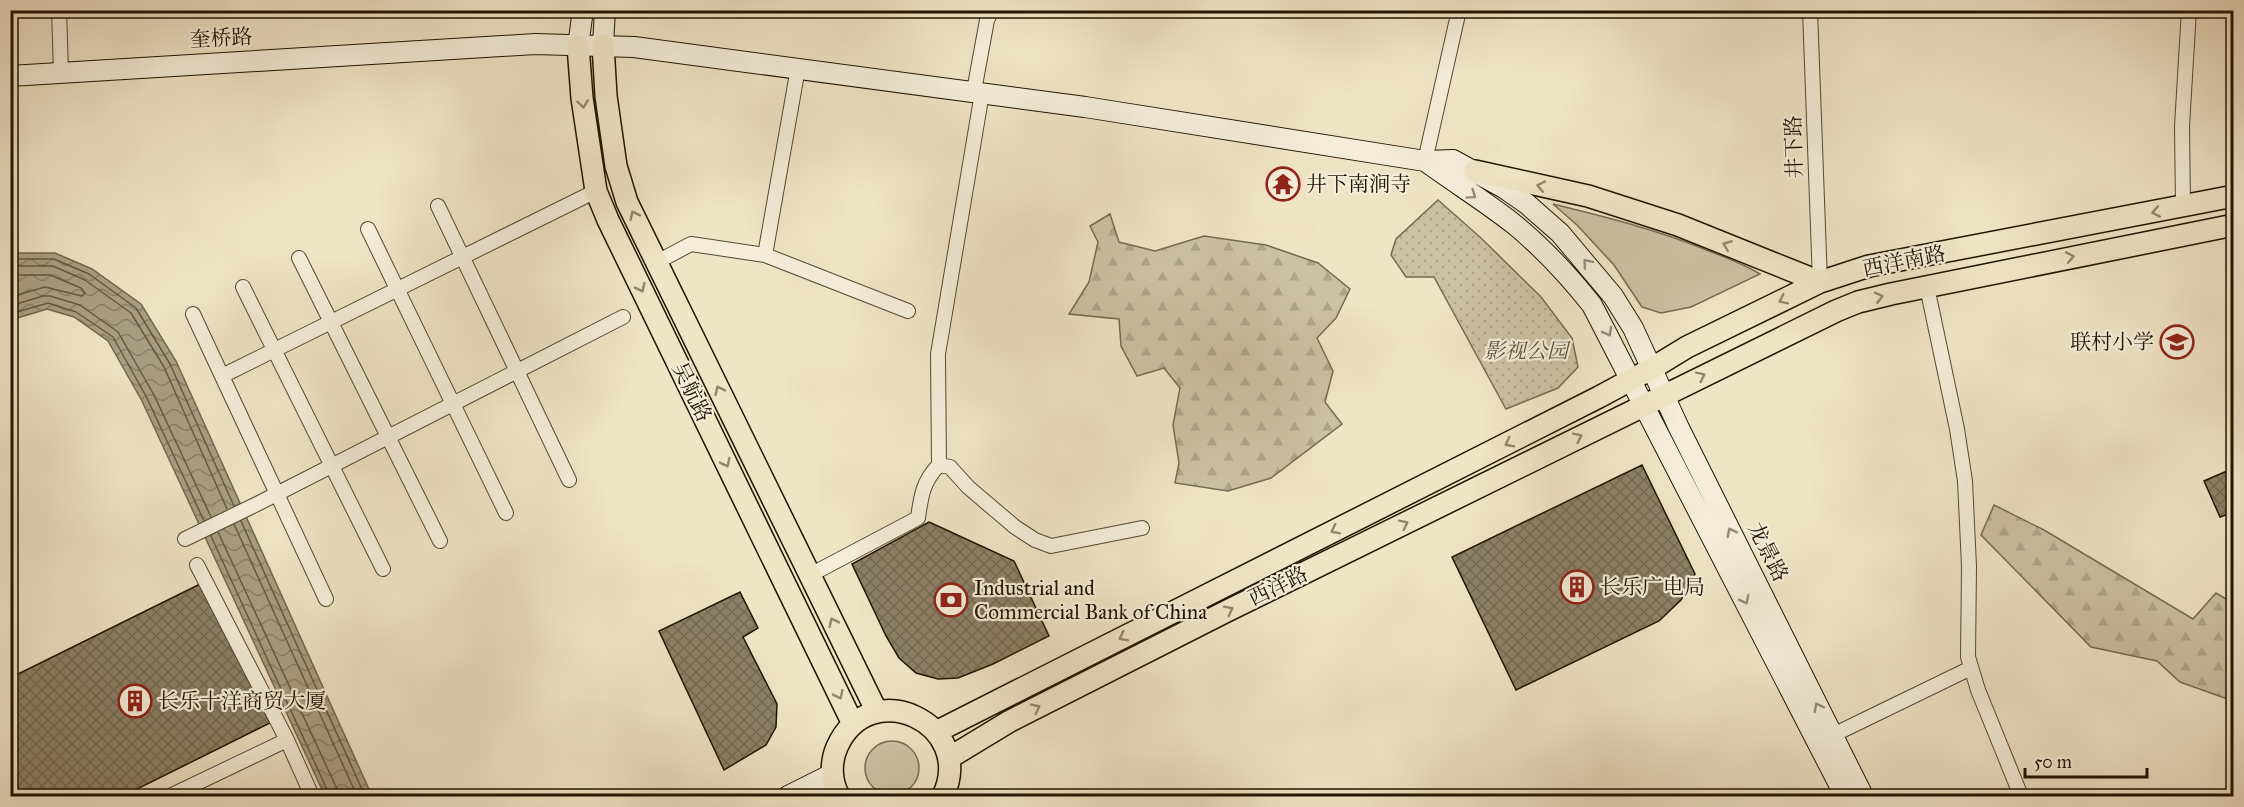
<svg xmlns="http://www.w3.org/2000/svg" width="2244" height="807" font-family="'IM FELL Great Primer','Noto Serif SC',serif">
<style>
.grass{fill:#cdc0a5;stroke:#776a54;stroke-width:1.5}
.forest{fill:url(#forest-firs);stroke:#776a54;stroke-width:1.5}
.park{fill:url(#park-dots);stroke:#776a54;stroke-width:1.5}
.water{fill:url(#water-waves);stroke:#73664f;stroke-width:1.5}
.lines{fill:none;stroke-linecap:round;stroke-linejoin:round}
.shore{stroke:#665842;stroke-width:1.5}
.building{fill:url(#building-cross-hatch);stroke:#211302;stroke-width:1.5}
.street-casing{stroke:#554733;stroke-width:16}
.secondary-casing{stroke:#211302;stroke-width:22}
.primary-casing{stroke:#211302;stroke-width:24}
.street{stroke:#f5edda;stroke-width:14}
.secondary{stroke:#f5edda;stroke-width:20}
.primary{stroke:#f0e4c6;stroke-width:21}
.oneway{stroke:#93866e}
.oneway2{stroke:#968b79}
.labels{text-anchor:middle;dominant-baseline:central;stroke-width:4.5;stroke-linejoin:round;paint-order:stroke}
.street-label{font-size:21px;fill:#211302;stroke:#f5edda}
.poi-label{font-size:21px;fill:#211302;stroke:#f5edda;text-anchor:start}
.park-label{font-size:21px;font-style:italic;fill:#5d503b;stroke:#f5edda}
</style>
<defs>
<pattern id="forest-firs" width="22" height="20" patternUnits="userSpaceOnUse" patternTransform="scale(1.5)"><rect width="22" height="20" fill="#cdc0a5"/><path d="M5 1l3.5 6h-7zM16 11l3.5 6h-7z" fill="#b0a48c"/></pattern>
<pattern id="park-dots" width="8" height="8" patternUnits="userSpaceOnUse" patternTransform="scale(1.5)"><rect width="8" height="8" fill="#cdc0a5"/><path d="M2 2h.1M6 6h.1" fill="none" stroke="#b0a48c" stroke-width="1.8" stroke-linecap="round"/></pattern>
<pattern id="water-waves" width="16" height="10" patternUnits="userSpaceOnUse" patternTransform="scale(1.5)"><rect width="16" height="10" fill="#aa9d83"/><path d="M0 5q4-4 8 0t8 0" fill="none" stroke="#8a7f69"/></pattern>
<pattern id="building-cross-hatch" width="8" height="8" patternUnits="userSpaceOnUse" patternTransform="scale(1.5)"><rect width="8" height="8" fill="#8d8068"/><path d="M0 0l8 8M0 8l8-8" fill="none" stroke="#736853"/></pattern>
</defs>
<rect width="100%" height="100%" fill="#f0e4c6"/>
<filter id="stains"><feTurbulence type="fractalNoise" baseFrequency=".00333" numOctaves="4"/><feColorMatrix values="0 0 0 0 .2 0 0 0 0 .09 0 0 0 0 .02 0 0 0 .5 -.17"/></filter>
<radialGradient id="worn" r=".72"><stop offset=".6" stop-color="#630" stop-opacity="0"/><stop offset="1" stop-color="#630" stop-opacity=".3"/></radialGradient>
<!-- grass -->
<path class="grass" d="M1553,204C1606,217 1658,230 1709,251C1727,258 1744,264 1760,274L1691,307L1661,313L1642,307L1614,265L1577,225Z
M865 768a27 27 0 1 1 54 0a27 27 0 1 1-54 0Z"/>
<!-- forest -->
<path class="forest" d="M1110,214L1119,242L1155,251L1204,236L1266,245L1318,263L1350,289L1336,318L1317,338L1333,371L1325,402L1342,424L1271,478L1228,491L1175,483L1179,463L1173,425L1180,388L1164,368L1137,376L1121,346L1119,319L1069,314L1089,282L1098,242L1090,226Z
M1994,505L2044,530L2193,619L2216,593L2233,603V701L2180,682L2157,661L2091,647L1981,535Z"/>
<!-- park -->
<path class="park" d="M1438,200L1481,238L1541,297L1572,338L1578,367L1558,388L1506,409L1434,277H1406L1391,255L1396,239Z"/>
<!-- water -->
<path class="water" d="M11,253H55L92,269L141,304L176,361L372,796H325L142,401L108,341L74,317L47,309L11,320Z"/>
<g class="lines">
<!-- shore -->
<path class="shore" d="M10,259H54L89,274L136,308L170,364L234,506
M10,266H53L85,280L131,313L164,367L227,509
M10,275H50L81,288L85,293L82,296L45,287L10,297
M10,306L43,296H50L80,305L118,332L154,395L211,517
M10,314L48,303L76,312L113,337L147,398L204,521
M241,521L365,796
M234,524L357,796
M218,532L337,789L338,796
M211,536L330,796"/>
</g>
<!-- building -->
<path class="building" d="M1642,465L1695,574L1681,600L1659,621L1516,690L1452,557Z
M2234,468V512L2220,517L2204,481Z
M929,522L1014,561L1049,636L993,664L958,678L938,679L916,673L899,658L886,636L852,564Z
M200,584L270,723L123,796H10V678Z
M740,592L758,628L743,637L777,704L776,727L766,745L724,770L659,631Z"/>
<g class="lines">
<!-- street casing -->
<g class="street-casing">
<path id="street" d="M59,10L61,72
M1810,10L1820,282
M974,91L987,20L992,10
M1425,161L1459,10
M438,206L569,480
M2183,207L2182,126L2189,10
M368,229L506,513
M765,255L798,68
M299,258L440,541
M657,262L691,244L765,255L908,311
M243,287L383,569
M1927,287L1957,429L1965,481L1969,566L1968,657L1978,690L2021,796
M193,314L326,599
M222,376L596,191
M939,465L938,354L982,93
M185,539L257,504L623,317
M810,575L918,518C921,496 923,481 939,465L950,467L968,487L1015,527L1035,540L1051,546L1142,528
M1833,735L1971,668
M287,740L312,796
M170,796L287,740L197,565"/>
</g>
<!-- secondary casing -->
<g class="secondary-casing">
<path id="secondary" d="M603,45L605,10
M578,46L583,10
M10,76L535,44L634,47L1085,107L1425,161L1453,160L1504,188L1527,204L1560,233L1613,296L1633,328L1679,428L1863,796
M1425,161C1455,183 1486,202 1515,225C1544,249 1569,276 1592,305L1845,796
M788,796L832,774"/>
</g>
<!-- primary casing -->
<g class="primary-casing">
<path id="primary" d="M603,45L606,96L616,166L627,202L877,712
M578,46L582,98L596,191L608,220L853,724
M1475,171L1588,196L1678,225L1820,282
M936,732L1599,397L1651,369L1687,347L1820,282L1869,266L2234,196
M949,758L1010,721L1227,611L1836,311L1858,302L1891,294L2234,225
M839,796C831,782 830,763 837,747C870,673 977,724 943,796"/>
</g>
<!-- street -->
<use href="#street" class="street"/>
<!-- secondary -->
<use href="#secondary" class="secondary"/>
<!-- primary -->
<use href="#primary" class="primary"/>
</g>
<!-- one-way arrows -->
<defs><path id="oneway-chevron" d="M-2-3.5L2.5 0L-2 3.5" fill="none" stroke-width="1.6" stroke-linecap="round" stroke-linejoin="round" transform="scale(1.5)"/></defs>
<g class="oneway">
<use href="#oneway-chevron" transform="translate(583 104) rotate(82)"/>
<use href="#oneway-chevron" transform="translate(1541 186) rotate(-168)"/>
<use href="#oneway-chevron" transform="translate(2156 212) rotate(169)"/>
<use href="#oneway-chevron" transform="translate(634 215) rotate(-116)"/>
<use href="#oneway-chevron" transform="translate(1727 245) rotate(-158)"/>
<use href="#oneway-chevron" transform="translate(2070 257) rotate(-11)"/>
<use href="#oneway-chevron" transform="translate(641 288) rotate(64)"/>
<use href="#oneway-chevron" transform="translate(1879 297) rotate(-14)"/>
<use href="#oneway-chevron" transform="translate(1783 300) rotate(154)"/>
<use href="#oneway-chevron" transform="translate(1701 376) rotate(-26)"/>
<use href="#oneway-chevron" transform="translate(719 390) rotate(-116)"/>
<use href="#oneway-chevron" transform="translate(1578 437) rotate(-26)"/>
<use href="#oneway-chevron" transform="translate(1509 443) rotate(153)"/>
<use href="#oneway-chevron" transform="translate(726 463) rotate(64)"/>
<use href="#oneway-chevron" transform="translate(1404 524) rotate(-26)"/>
<use href="#oneway-chevron" transform="translate(1335 530) rotate(153)"/>
<use href="#oneway-chevron" transform="translate(1229 610) rotate(-27)"/>
<use href="#oneway-chevron" transform="translate(833 622) rotate(-116)"/>
<use href="#oneway-chevron" transform="translate(1123 637) rotate(153)"/>
<use href="#oneway-chevron" transform="translate(839 695) rotate(64)"/>
<use href="#oneway-chevron" transform="translate(1036 708) rotate(-27)"/>
</g>
<g class="oneway2">
<use href="#oneway-chevron" transform="translate(1472 195) rotate(35)"/>
<use href="#oneway-chevron" transform="translate(1587 263) rotate(-130)"/>
<use href="#oneway-chevron" transform="translate(1608 332) rotate(61)"/>
<use href="#oneway-chevron" transform="translate(1731 532) rotate(-117)"/>
<use href="#oneway-chevron" transform="translate(1745 600) rotate(63)"/>
<use href="#oneway-chevron" transform="translate(1818 707) rotate(-117)"/>
</g>
<!-- icons -->
<defs>
<g id="temple-ring" transform="scale(1.725)"><circle r="9.5" fill="#f5edda" stroke="#8f2418" stroke-width="1.5"/><path d="M0-6L5-2H3V0L6.5 2.5H4V6H1.5V3h-3V6H-4V2.5H-6.5L-3 0V-2H-5Z" fill="#8f2418"/></g>
<g id="school-ring" transform="scale(1.725)"><circle r="9.5" fill="#f5edda" stroke="#8f2418" stroke-width="1.5"/><path d="M0-5L7-2L0 1L-7-2ZM-4 1L0 2.5L4 1V4Q0 6-4 4Z" fill="#8f2418"/></g>
<g id="building-ring" transform="scale(1.725)"><circle r="9.5" fill="#f5edda" stroke="#8f2418" stroke-width="1.5"/><path d="M-4-6H4V6H1V3H-1V6H-4ZM-2.5-4.3h1.7v1.8h-1.7ZM.8-4.3h1.7v1.8H.8ZM-2.5-1h1.7V.8h-1.7ZM.8-1h1.7V.8H.8Z" fill="#8f2418"/></g>
<g id="bank-ring" transform="scale(1.725)"><circle r="9.5" fill="#f5edda" stroke="#8f2418" stroke-width="1.5"/><path d="M-6-4H6V4H-6ZM0-2.3a2.3 2.3 0 1 0 0 4.6a2.3 2.3 0 1 0 0-4.6Z" fill="#8f2418"/></g>
</defs>
<g fill-rule="evenodd">
<use href="#temple-ring" x="1283" y="184"/>
<use href="#school-ring" x="2177" y="342"/>
<use href="#building-ring" x="1577" y="587"/>
<use href="#bank-ring" x="951" y="600"/>
<use href="#building-ring" x="135" y="701"/>
</g>
<g class="labels">
<!-- street labels -->
<g class="street-label">
<text transform="translate(221 38) rotate(-3)">奎桥路</text>
<text transform="translate(1794 147) rotate(-92)">井下路</text>
<text transform="translate(1904 261) rotate(-11)">西洋南路</text>
<text transform="translate(692 392) rotate(64)">吴航路</text>
<text transform="translate(1768 552) rotate(63)">龙景路</text>
<text transform="translate(1278 586) rotate(-26)">西洋路</text>
</g>
<!-- poi labels -->
<g class="poi-label">
<text x="1306" y="184">井下南涧寺</text>
<text x="2154" y="342" text-anchor="end">联村小学</text>
<text x="1600" y="587">长乐广电局</text>
<text x="974" y="588">Industrial and<tspan x="974" dy="24">Commercial Bank of China</tspan></text>
<text x="158" y="701">长乐十洋商贸大厦</text>
</g>
<!-- park labels -->
<g class="park-label">
<text x="1526" y="351">影视公园</text>
</g>
</g>
<!-- margin -->
<rect width="2244" height="807" fill="none" stroke="#f0e4c6" stroke-width="36"/>
<rect x="12" y="12" width="2220" height="783" fill="none" stroke="#211302" stroke-width="3"/>
<rect x="18" y="18" width="2208" height="771" fill="none" stroke="#211302" stroke-width="1.5"/>
<!-- scale -->
<path d="M2025 768v9h122v-9" fill="none" stroke="#211302" stroke-width="3"/>
<text x="2034" y="768" font-size="18" fill="#211302" stroke="#f5edda" stroke-width="4.5" paint-order="stroke">50 m</text>
<rect width="100%" height="100%" filter="url(#stains)"/>
<rect width="100%" height="100%" fill="url(#worn)"/>
</svg>
